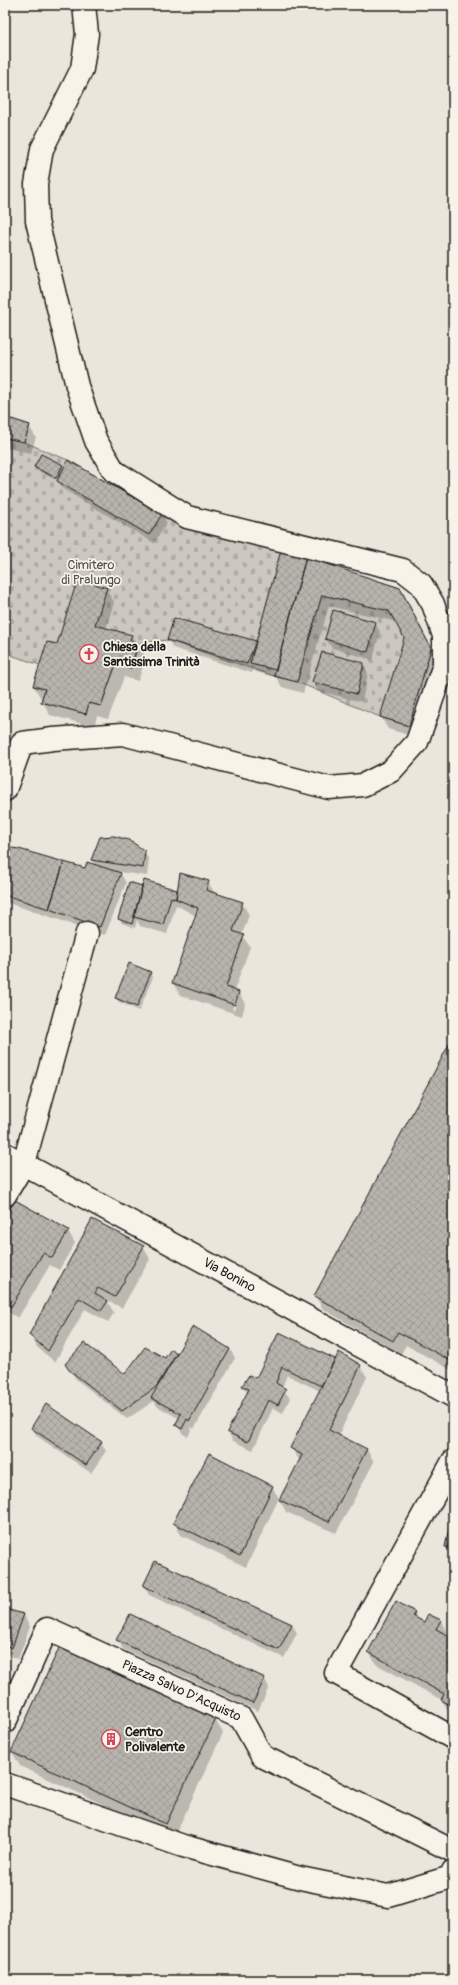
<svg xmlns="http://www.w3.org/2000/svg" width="458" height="1985" font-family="Pangolin,sans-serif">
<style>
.cemetery{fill:url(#cemetery-stones);stroke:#74726e}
.shadow{fill:#0003;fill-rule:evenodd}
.building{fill:url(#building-cross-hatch);stroke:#1c1c1c}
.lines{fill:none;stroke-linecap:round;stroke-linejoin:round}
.minor-casing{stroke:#1c1c1c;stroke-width:25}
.tertiary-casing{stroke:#1c1c1c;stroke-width:25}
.minor{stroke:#f7f3e8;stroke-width:22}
.tertiary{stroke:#f7f3e8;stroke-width:22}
.labels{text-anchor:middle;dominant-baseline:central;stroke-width:3.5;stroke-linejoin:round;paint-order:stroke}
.park-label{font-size:13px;fill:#51504d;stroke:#f7f3e8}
.poi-label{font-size:13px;font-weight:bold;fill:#1c1c1c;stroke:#f7f3e8;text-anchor:start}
.street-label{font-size:13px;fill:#1c1c1c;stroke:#f7f3e8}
</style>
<defs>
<pattern id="cemetery-stones" width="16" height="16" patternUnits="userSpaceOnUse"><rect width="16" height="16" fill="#ccc8c0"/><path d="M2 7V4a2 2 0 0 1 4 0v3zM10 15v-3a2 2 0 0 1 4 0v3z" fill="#afaba4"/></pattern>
<pattern id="building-cross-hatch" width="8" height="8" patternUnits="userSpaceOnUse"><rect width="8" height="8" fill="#b6b4ac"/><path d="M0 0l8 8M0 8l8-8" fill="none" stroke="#9c9a93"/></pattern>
</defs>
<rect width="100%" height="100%" fill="#eae6dc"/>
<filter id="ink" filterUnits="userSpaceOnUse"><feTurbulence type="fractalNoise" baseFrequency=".025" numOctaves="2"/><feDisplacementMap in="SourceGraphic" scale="8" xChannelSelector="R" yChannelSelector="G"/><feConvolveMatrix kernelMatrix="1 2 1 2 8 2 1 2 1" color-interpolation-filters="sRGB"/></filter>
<g filter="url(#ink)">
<!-- cemetery -->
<path class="cemetery" d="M5,417L30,425L24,442L68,460L162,514L400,588L431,648L409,726L380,717L297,682L274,676L167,640L139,643L131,668L116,664L101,706L89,703L86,714L41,702L45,689L33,686L40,665L5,653Z"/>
<!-- shadow -->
<path class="shadow" d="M5,418L29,426L36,437L31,453L5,448Z
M69,462L162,515L167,523L154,543L63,489L58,481L38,471L35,467L62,465L64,469Z
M282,551L406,600L437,661L415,737L388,729L381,717L406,638L397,622L329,606L303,693L282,687L276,677L256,672L254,668L252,673L173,648L168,640L174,619L257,642ZM283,677L302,682L301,684L283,679Z
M106,589L114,602L106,629L131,636L146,657L138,681L124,677L108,719L97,716L94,727L50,715L34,686L58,645Z
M375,623L380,632L373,660L332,648L326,639Z
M363,664L368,673L362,702L318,691L313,682Z
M101,838L144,851L149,860L147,876L120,872L126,883L105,935L5,902V848L86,870L95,866L92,860Z
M208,882L215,894L242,903L249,915L242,935L250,947L234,991L239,993L245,1004L242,1016L180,995L173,983L196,916L176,905L167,934L140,926L137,920L135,928L122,923L119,919L129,883L143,887L177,891L178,893ZM236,999H238L234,1010L232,1009Z
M150,973L153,977L139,1011L119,1002L116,998Z
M453,1038V1371L406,1345L401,1354L323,1309L315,1296Z
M5,1049L7,1052L5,1059Z
M5,1220L68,1231L75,1243L59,1270L50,1265L18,1318L5,1310Z
M143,1247L150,1259L122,1308L107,1300L114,1313L108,1322L85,1309L55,1362L37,1347L30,1335Z
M279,1333L335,1362L360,1366L367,1377L338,1436L367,1450L374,1462L336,1533L286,1512L280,1500L300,1461L291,1448L320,1391L287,1375L282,1388L290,1398L283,1413L273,1408L253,1450L233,1441L228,1432L248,1394L243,1386L257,1379Z
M230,1349L235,1358L194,1429L192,1427L188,1437L182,1433L177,1425L180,1419L157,1406L154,1401L127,1419L76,1379L66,1365L125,1375L165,1360L171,1351L177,1355Z
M32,1428L101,1443L106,1451L91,1473L37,1436Z
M272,1487L279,1498L246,1567L181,1535L174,1523Z
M453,1515V1558L446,1547Z
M144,1586L292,1624L297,1633L284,1658L149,1595Z
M5,1610L24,1615L30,1627L18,1659L7,1655L5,1664Z
M414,1612L419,1621L424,1624L429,1615L441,1621L447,1633L446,1635L453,1639V1714L449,1712L442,1700L376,1664L369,1652Z
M118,1640L264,1678L269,1687L258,1711L123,1649Z
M215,1720L223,1733L174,1837L20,1766L12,1752Z"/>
<!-- building -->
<path class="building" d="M5,417L30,425L24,442L5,438Z
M41,454L63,465L56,478L34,467Z
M68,460L162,514L149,535L57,481Z
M281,550L306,557L276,670L250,664Z
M306,557L400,588L431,648L409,726L380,717L404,638L389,611L322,595L297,682L274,676Z
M78,578L107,588L95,625L132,635L130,640L138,643L131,668L116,664L101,706L89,703L86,714L41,702L45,689L33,686L47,642L57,644Z
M333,610L376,622L368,652L325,639Z
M174,618L256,641L247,664L167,640Z
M322,652L364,663L357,694L312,682Z
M114,836L129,840L145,851L143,868L91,860L100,837Z
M5,847L19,849L64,862L49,909L5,895Z
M64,862L85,868L87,862L121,873L100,927L49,909Z
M180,873L209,881L206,890L243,902L233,931L244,935L226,987L239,992L235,1005L172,983L198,908L176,899Z
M144,880L177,890L176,899L171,897L163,925L134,917Z
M129,882L142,886L132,924L118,919Z
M129,963L151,972L137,1007L115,998Z
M453,1037V1362L398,1332L393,1341L314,1296Z
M15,1200L69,1230L52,1258L43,1253L11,1307L5,1303V1218Z
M92,1219L144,1246L115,1297L98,1288L95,1293L108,1301L101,1311L79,1298L48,1351L29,1335Z
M193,1326L230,1349L189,1421L187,1419L182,1429L175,1425L181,1414L151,1398Z
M279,1332L335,1359L321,1386L282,1367L276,1383L286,1389L278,1405L268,1400L248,1442L227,1432L249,1389L242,1386L249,1375L256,1378Z
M84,1343L125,1374L145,1347L165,1358L171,1349L177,1353L156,1387L122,1411L69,1370L65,1364Z
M339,1352L361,1365L329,1430L367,1449L329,1522L279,1500L302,1455L290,1448Z
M46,1404L102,1442L86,1465L31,1428Z
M209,1453L273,1486L240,1556L173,1523Z
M453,1510V1549L445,1547Z
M155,1561L292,1624L279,1650L143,1586Z
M396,1601L415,1612L413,1616L424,1622L428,1614L441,1620L436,1629L453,1638V1707L441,1700L444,1694L368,1652Z
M5,1609L24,1614L12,1648L5,1645Z
M130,1614L265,1678L253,1703L116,1640Z
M60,1646L216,1719L166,1824L11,1752Z"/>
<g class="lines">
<!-- minor casing -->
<g class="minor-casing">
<g id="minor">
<path d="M5,790L22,743L53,739L123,734L329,788L363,785L391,771L417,742L444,665V636L433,604L421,584L403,570L187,517L114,471L96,441L77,386L37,221L36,184L42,149L82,69L87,34L84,5"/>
<path d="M5,1195L24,1163L87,933"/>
<path d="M453,1461L336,1673L453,1738"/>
<path id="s1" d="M5,1722L47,1629L241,1718L262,1756L453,1851"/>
<path d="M5,1784L183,1846L300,1878L388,1896L451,1877L453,1871"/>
</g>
</g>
<!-- tertiary casing -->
<g class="tertiary-casing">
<g id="tertiary">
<path id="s2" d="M5,1154L453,1396"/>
</g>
</g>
<!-- minor -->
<use href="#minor" class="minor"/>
<!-- tertiary -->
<use href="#tertiary" class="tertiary"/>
</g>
</g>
<!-- icons -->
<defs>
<g id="church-ring" transform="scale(1)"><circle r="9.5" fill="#f7f3e8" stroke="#d1495b" stroke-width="1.5"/><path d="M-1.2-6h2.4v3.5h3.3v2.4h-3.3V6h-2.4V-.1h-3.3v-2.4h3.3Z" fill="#d1495b"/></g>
<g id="building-ring" transform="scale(1)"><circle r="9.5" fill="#f7f3e8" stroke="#d1495b" stroke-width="1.5"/><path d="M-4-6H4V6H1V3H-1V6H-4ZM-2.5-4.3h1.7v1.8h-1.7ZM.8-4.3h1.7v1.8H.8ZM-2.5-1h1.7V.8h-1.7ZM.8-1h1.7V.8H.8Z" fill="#d1495b"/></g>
</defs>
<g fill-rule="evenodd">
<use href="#church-ring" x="89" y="654"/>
<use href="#building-ring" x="111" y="1739"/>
</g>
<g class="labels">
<!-- park labels -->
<g class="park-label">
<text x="91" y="565">Cimitero<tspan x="91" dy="15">di Pralungo</tspan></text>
</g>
<!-- poi labels -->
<g class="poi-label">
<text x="103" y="647">Chiesa della<tspan x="103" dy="15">Santissima Trinità</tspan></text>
<text x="125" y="1732">Centro<tspan x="125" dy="15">Polivalente</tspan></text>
</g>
<!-- street labels -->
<g class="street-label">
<text stroke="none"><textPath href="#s2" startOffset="255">Via Bonino</textPath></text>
<text stroke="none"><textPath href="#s1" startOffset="250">Piazza Salvo D'Acquisto</textPath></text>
</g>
</g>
<!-- margin -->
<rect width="458" height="1985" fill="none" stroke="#f7f3e8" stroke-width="20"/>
<rect x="10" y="10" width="438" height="1965" fill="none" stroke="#1c1c1c" stroke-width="1.5" filter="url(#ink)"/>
</svg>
